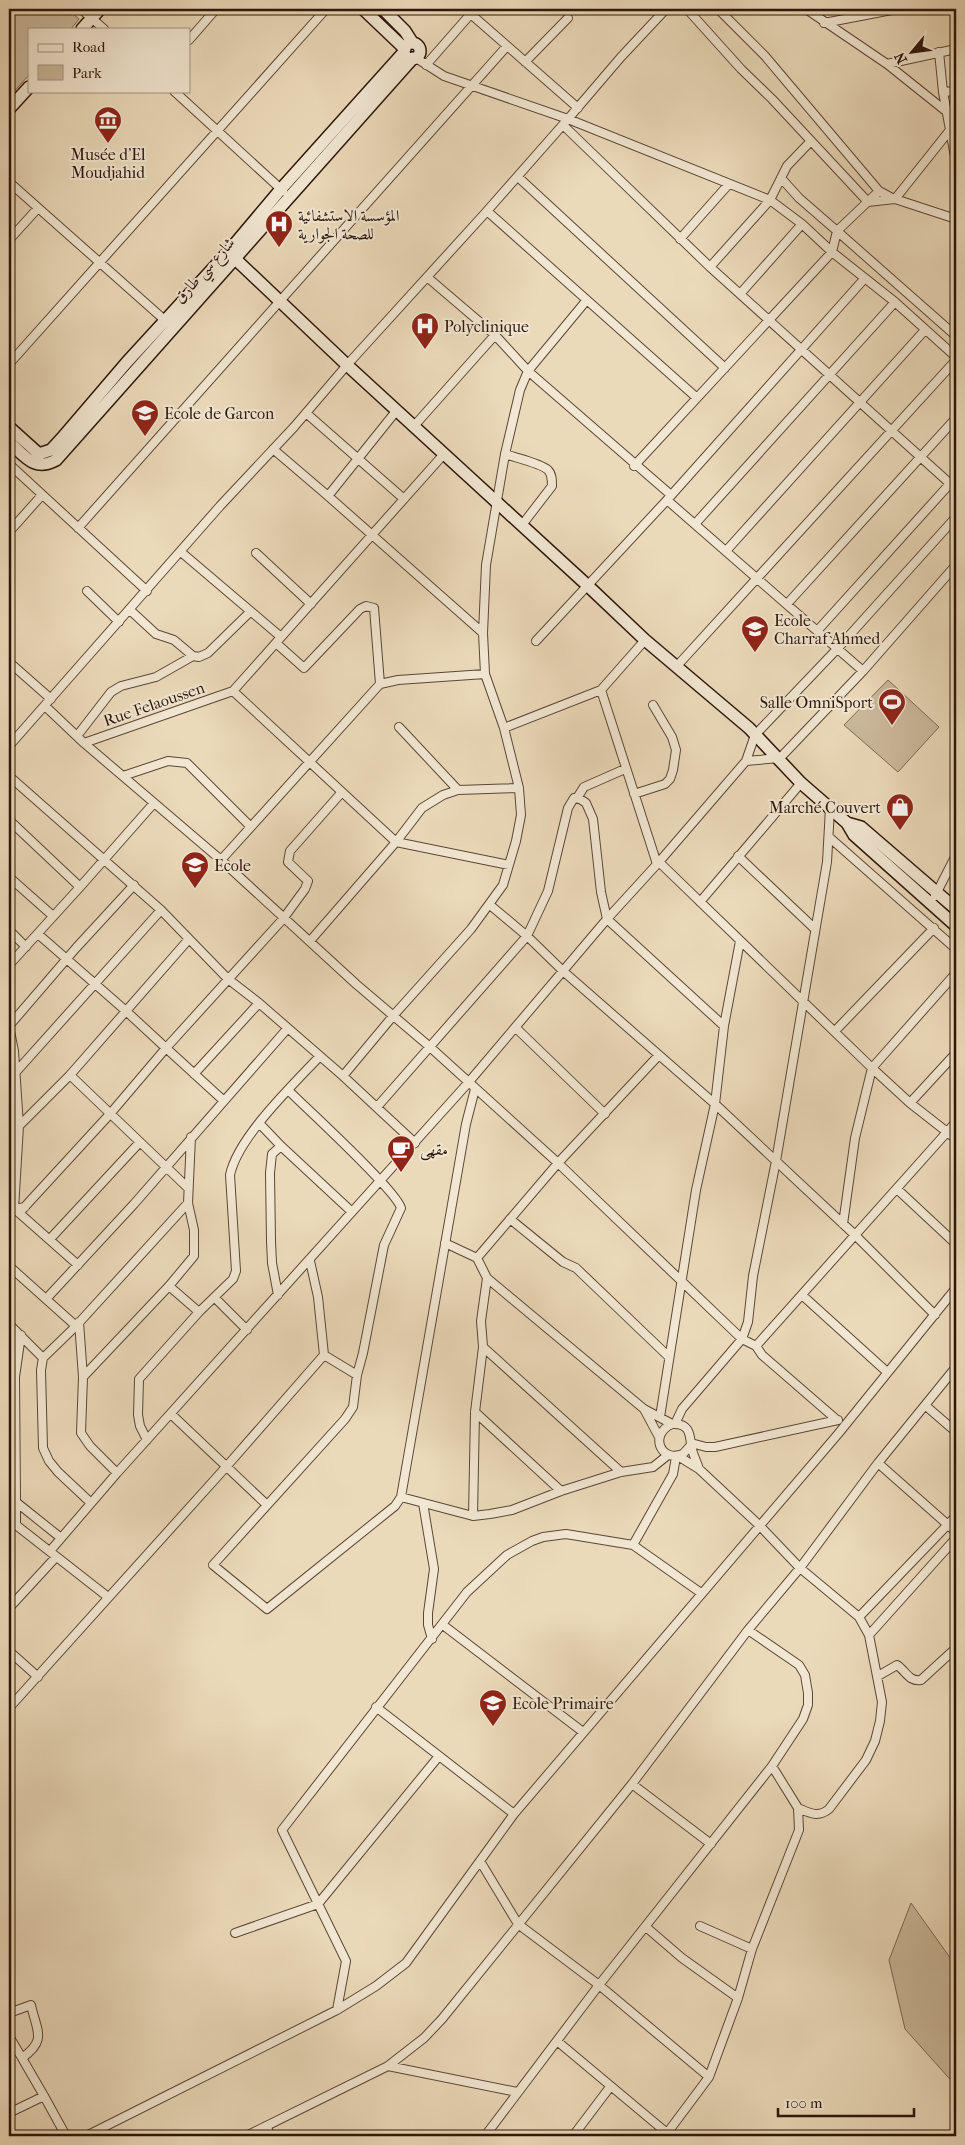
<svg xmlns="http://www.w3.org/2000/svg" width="965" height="2145" font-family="'IM FELL French Canon',Amiri,serif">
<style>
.green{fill:#cbb99c;stroke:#7c6754}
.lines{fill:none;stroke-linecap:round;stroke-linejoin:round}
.street-casing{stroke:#5c4637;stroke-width:10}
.secondary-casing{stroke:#2d150b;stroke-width:14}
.street{stroke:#f2e7d2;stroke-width:8}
.secondary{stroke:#f2e7d2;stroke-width:11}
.labels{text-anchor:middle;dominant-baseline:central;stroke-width:4;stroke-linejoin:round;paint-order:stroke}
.poi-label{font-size:16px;fill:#2d150b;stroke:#f2e7d2;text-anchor:start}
.street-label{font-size:16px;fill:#2d150b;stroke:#f2e7d2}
</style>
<rect width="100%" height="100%" fill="#ebdaba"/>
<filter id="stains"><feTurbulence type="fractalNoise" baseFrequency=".004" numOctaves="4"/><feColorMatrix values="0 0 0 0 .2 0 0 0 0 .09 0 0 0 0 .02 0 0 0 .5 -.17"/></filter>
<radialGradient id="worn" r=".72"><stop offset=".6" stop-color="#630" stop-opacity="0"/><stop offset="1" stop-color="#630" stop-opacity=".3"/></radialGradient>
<!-- green -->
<path class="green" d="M9,9H67L79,19L71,29H29V75L9,97Z
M888,680L939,727L898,772L844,725Z
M911,1903L956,1966V2086L905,2029L889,1960Z"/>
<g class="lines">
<!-- street casing -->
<g class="street-casing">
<path id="street" d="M81,9L104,29
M465,9L578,108
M666,9L621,57L568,119L770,200L802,224L832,252L895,302L956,357
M687,9L741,69L772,99L868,202L895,199
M718,9L765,56L879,191L894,199
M806,9L887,64L956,49
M824,23L897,9
M189,40L216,9
M939,52L943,92L956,162
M416,58L444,76L568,119L487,211L697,398
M525,62L568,18
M887,64L947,112
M426,65L475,9
M174,91L283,191
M943,92L956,91
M564,126L710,267L956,489
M950,130L895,199L956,219
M518,177L725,368
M781,178L799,198L837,231L879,191
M9,182L168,323
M680,239L728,185
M9,240L38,208
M710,267L770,200L787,166L810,142
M427,277L495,335L528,371L671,495
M740,294L802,224
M9,364L326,9
M397,410L328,496L483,633
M306,413L404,499
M414,426L495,335
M273,449L328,496
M505,454C516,458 540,463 548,470C552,474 552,480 552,486L522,525
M9,464L147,591
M634,466L832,252L837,231L956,336
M667,500L863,671
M695,524L895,302
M78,528L507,46
M9,532L42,495
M726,551L925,330
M181,552L281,637
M256,553L311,604
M87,591L119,622
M787,604L956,418
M130,610L156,634L174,640L193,656L199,657L208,653L250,612
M818,630L956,477
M536,641L667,500L865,278
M276,643L304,668L360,609L366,606L374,608L380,684
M9,662L51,699
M676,667L956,360
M601,690L657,864
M233,691L396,842L509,865
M45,706L84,743L221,860L356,984L430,1047L558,1163L742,1339L756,1346
M399,727L458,790
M504,728L601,690L645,640
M77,736L111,692L121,686L156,677L193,656
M84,743L233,691L444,454
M9,746L220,506L294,427L347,365L487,211
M746,761L780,758L863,671L956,565
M9,776L161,910L228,979L259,1003L343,1076L415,1143
M123,776L168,761L187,763L251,827
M634,794L665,784L670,779L673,770L676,750L672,737L653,705
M577,798L584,787L625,769
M9,820L80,887L154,803
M829,837L956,949
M738,856L815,929
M221,860L380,684L398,680L485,674
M659,862L872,1068L910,1103L956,1139
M9,877L53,916
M935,896L956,855
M700,902L801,783
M490,905L527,936L563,971L715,1104L855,1235L935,1315
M9,930L26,947
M310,941L396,842L422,808L443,795L458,790L519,788
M9,965L80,887
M9,1026L14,1051L19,1126L70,1075L188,1188
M9,1026L76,948L134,885
M516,1028L605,1114
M835,1031L934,928
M15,1073L161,910
M194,1074L259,1003
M70,1075L189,939
M343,1076L393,1016L471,929L503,885L516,841L521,815L519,788L504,728L485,674L483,633L486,565L505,454L520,390L528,371L586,301
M288,1090C307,1109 396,1190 401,1208L384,1245L363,1353L357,1375L353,1407L345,1419L213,1565L267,1609L395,1506L401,1497L466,1124L475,1089
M224,1101L166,1048L283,919L305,889L308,881L288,862L290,851L342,792
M910,1103L956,1053
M377,1107L527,936L548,891L568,808L574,798L580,799L586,803L593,819L601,892L607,919L724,1026
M260,1124L281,1146L352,1212
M19,1126L14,1209L25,1207
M897,1189L956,1244
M9,1204L78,1265
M19,1213L110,1114L166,1048L126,1011L38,934
M510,1219L563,1262L576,1268L669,1357
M843,1224L855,1138L872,1068L956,973
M50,1239L140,1142
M445,1243L477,1258L487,1278L644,1409L672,1424
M477,1258L558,1163L659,1055
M9,1266L76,1326
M169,1286L199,1312
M278,1295L272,1263L271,1241L270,1173L272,1154L281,1146
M802,1295L887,1372
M47,1298L134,1204L287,1029
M215,1298L247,1330
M79,1322L83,1377L81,1433L90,1446L117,1473
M9,1324L43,1358L41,1370L43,1448L49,1461L58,1472L91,1503
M21,1335L15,1377L16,1502L61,1538
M483,1347L621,1472
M9,1349L21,1335
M324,1355L357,1375
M43,1358L76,1326L188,1203
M83,1377L169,1286L194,1256V1230L188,1203L191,1137
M926,1406L956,1432
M644,1409L659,1437
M475,1412L561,1491
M171,1414L267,1505
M660,1417L696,1190L715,1104L724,1026L740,941
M837,1420L762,1355L756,1346L956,1122
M675,1424L682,1409L742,1339L748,1322L753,1276L776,1161L827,862L830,808
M147,1440L140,1426L138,1415L139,1379L199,1312L233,1279L236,1271L230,1175C238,1137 292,1086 320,1056
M691,1443L706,1447H715L838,1420
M691,1445L683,1454C660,1463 649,1434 672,1424C688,1423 690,1432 691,1445C692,1453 697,1462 699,1469
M678,1456L699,1469L759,1525L800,1568L859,1617L869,1635L882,1702L880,1721L875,1741L866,1760L829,1809C818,1818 810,1813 798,1808
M878,1463L956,1532
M401,1497L473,1516L490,1514L512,1510L561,1491L621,1472L653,1467L668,1455
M423,1503L434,1569L428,1613V1625L432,1639
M473,1516L475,1412L483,1347L481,1321L487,1278
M9,1525H16L108,1597
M16,1525V1502
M633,1545L673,1474L676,1457
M50,1551L117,1473L468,1083L607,919L659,862L746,761L755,735L838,648L956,517
M9,1608L56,1557
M859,1617L956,1516
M443,1625L583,1732
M869,1635L956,1538
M9,1651L38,1677
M878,1676L897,1665C906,1671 909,1682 921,1680L956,1648
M376,1707L514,1814
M9,1708L226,1467L324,1355L318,1297L310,1261
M632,1784L711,1844
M480,1861L518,1924L599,1985L709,2077
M700,1926L752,1949
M646,1927L682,1958L738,1998
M235,1933L318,1904L439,1756
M337,2010L346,1961L282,1830L467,1592L507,1555L532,1541L543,1537L566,1534L633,1545L701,1593
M9,2013L31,2005C37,2032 47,2040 22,2058L44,2096
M9,2036L22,2058
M557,2041L667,2133
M388,2066L517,2092
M9,2113L44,2096L66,2136
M266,2126L271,2136
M86,2136L337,2010L376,1986L406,1963L514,1814L838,1434L956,1288
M246,2136L388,2066L424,2038L442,2019L632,1784L748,1630L800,1568L878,1463L956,1367
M485,2136L599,1985L772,1766L803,1719L808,1705V1693L805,1675L799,1665L748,1630
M573,2136L610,2087
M665,2136L709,2077L738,1998L752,1949L799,1830L798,1808L772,1766"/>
</g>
<!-- secondary casing -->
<g class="secondary-casing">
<path id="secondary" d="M363,9L405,49
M383,9L405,31L412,42
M82,29L100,9
M404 51a8 8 0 1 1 16 0a8 8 0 1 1-16 0Z
M9,109L29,87
M228,252L347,365L587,585L645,640L749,728L801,783L847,823L854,835L956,926
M9,427L39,454
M9,442C25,456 34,472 56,460L413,58
M39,454L51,450L62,438L127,362L228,252L281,189L404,52
M847,823L861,827L956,909"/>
</g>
<!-- street -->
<use href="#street" class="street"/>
<!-- secondary -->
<use href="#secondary" class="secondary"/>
</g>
<!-- icons -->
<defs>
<g id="museum-pin" transform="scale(1.4375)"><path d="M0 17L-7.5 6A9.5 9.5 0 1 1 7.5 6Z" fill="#8f2418" stroke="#f2e7d2"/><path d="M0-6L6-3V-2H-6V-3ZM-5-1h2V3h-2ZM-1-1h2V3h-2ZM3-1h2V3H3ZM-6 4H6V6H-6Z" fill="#fff"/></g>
<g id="hospital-pin" transform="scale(1.4375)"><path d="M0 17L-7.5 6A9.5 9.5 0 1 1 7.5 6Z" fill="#8f2418" stroke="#f2e7d2"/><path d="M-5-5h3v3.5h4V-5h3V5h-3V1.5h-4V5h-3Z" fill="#fff"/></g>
<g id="school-pin" transform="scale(1.4375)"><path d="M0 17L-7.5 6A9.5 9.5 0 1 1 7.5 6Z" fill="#8f2418" stroke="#f2e7d2"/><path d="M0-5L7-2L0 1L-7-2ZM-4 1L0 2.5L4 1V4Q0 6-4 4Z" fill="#fff"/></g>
<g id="stadium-pin" transform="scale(1.4375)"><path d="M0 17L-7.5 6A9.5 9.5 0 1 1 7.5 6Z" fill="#8f2418" stroke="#f2e7d2"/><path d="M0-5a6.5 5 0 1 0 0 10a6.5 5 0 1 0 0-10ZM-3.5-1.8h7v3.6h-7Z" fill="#fff"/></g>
<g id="shop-pin" transform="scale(1.4375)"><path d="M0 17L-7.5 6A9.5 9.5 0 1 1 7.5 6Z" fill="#8f2418" stroke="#f2e7d2"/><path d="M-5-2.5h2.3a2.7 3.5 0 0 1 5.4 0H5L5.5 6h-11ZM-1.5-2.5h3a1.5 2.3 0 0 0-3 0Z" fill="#fff"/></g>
<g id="cafe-pin" transform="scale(1.4375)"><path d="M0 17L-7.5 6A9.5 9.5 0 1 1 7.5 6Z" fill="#8f2418" stroke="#f2e7d2"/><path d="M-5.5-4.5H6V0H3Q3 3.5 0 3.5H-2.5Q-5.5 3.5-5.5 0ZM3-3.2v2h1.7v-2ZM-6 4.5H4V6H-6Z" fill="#fff"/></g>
</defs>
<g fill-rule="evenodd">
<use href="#museum-pin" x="108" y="120"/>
<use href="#hospital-pin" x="279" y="224"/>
<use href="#hospital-pin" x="425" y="326"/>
<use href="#school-pin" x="145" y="413"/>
<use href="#school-pin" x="755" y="629"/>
<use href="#stadium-pin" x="892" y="702"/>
<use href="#shop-pin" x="900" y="807"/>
<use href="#school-pin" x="195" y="865"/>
<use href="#cafe-pin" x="401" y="1149"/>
<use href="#school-pin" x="493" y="1703"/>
</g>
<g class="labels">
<!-- poi labels -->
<g class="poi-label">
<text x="108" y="154" text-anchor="middle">Musée d'El<tspan x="108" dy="18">Moudjahid</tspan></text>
<text x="298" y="215">المؤسسة الاستشفائية<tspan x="298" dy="18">للصحة الجوارية</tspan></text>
<text x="444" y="326">Polyclinique</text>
<text x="164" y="413">Ecole de Garcon</text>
<text x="774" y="620">Ecole<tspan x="774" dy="18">Charraf Ahmed</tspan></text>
<text x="873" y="702" text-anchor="end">Salle OmniSport</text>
<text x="881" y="807" text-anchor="end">Marché Couvert</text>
<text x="214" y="865">Ecole</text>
<text x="420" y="1149">مقهى</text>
<text x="512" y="1703">Ecole Primaire</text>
</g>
<!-- street labels -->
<g class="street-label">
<text transform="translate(204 270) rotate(-48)">شارع سي طارق</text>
<text transform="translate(154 704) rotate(-19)">Rue Felaoussen</text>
</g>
</g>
<!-- margin -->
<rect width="965" height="2145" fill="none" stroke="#ebdaba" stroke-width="30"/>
<rect x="10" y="10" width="945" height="2125" fill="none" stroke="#2d150b" stroke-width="2.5"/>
<rect x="15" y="15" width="935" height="2115" fill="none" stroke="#2d150b"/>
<!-- legend -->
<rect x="28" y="28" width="162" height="65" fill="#f2e7d2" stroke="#a39382"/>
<rect x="38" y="44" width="25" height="8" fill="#f2e7d2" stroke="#a39382"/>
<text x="72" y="52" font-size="15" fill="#2d150b">Road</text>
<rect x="38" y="65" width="25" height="15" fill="#cbb99c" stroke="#a39382"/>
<text x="72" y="78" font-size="15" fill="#2d150b">Park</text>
<!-- north arrow -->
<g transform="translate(912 52) rotate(241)" stroke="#f2e7d2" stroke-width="4" paint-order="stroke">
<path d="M0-4L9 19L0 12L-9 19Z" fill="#2d150b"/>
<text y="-8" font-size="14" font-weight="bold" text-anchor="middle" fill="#2d150b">N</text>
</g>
<!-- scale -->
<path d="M778 2108v8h136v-8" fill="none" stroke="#2d150b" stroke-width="2.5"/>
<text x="785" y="2108" font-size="15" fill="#2d150b" stroke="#f2e7d2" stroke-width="4" paint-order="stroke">100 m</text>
<rect width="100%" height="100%" filter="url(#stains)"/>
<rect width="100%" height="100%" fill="url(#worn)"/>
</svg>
